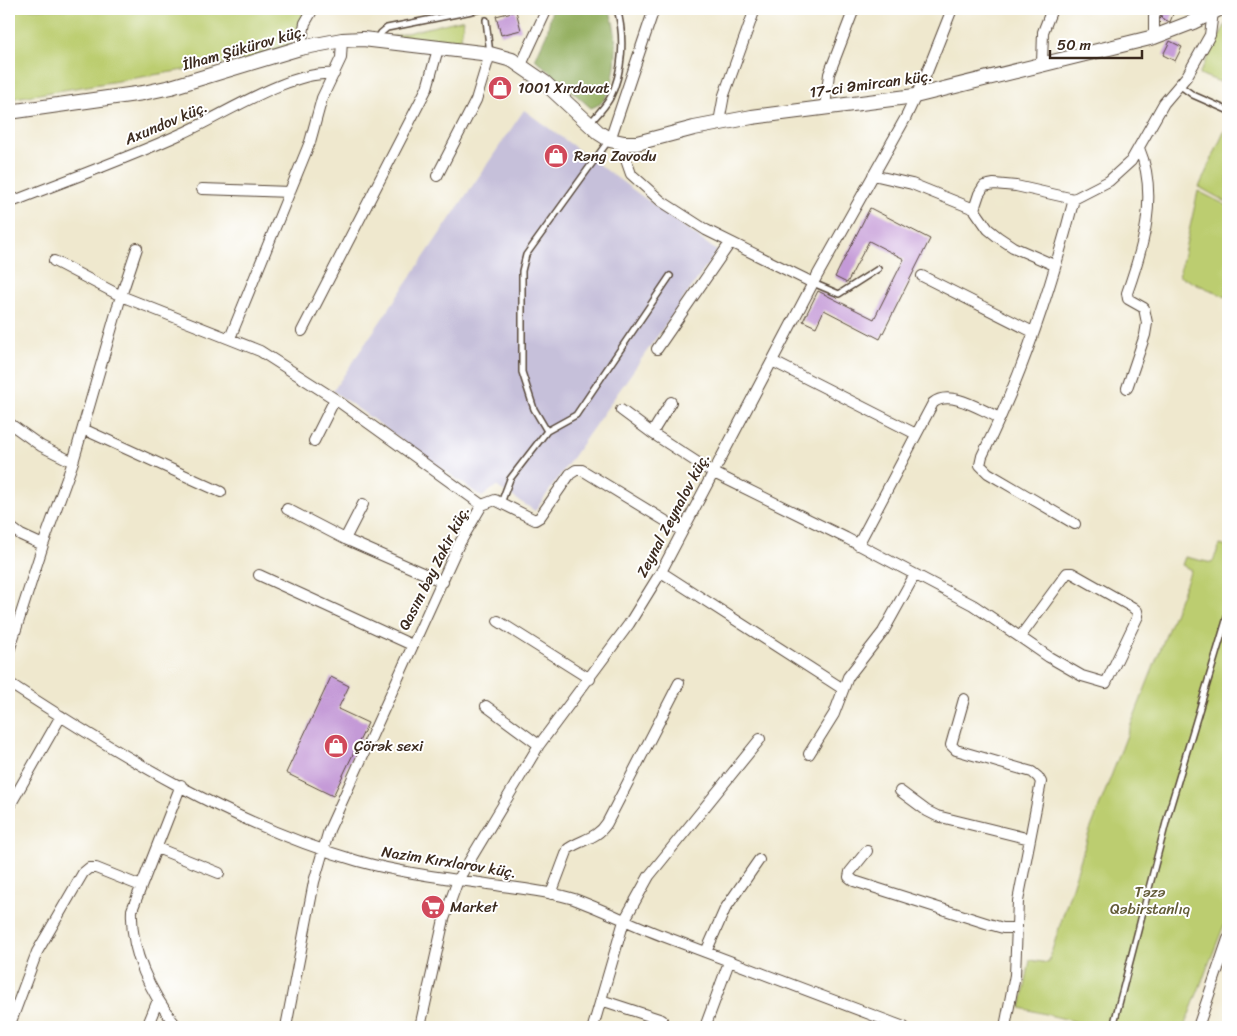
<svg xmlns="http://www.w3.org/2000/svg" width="1237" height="1036" font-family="Sriracha,sans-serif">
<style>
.industrial{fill:#c6c0da}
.green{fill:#bccd70;stroke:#7c7c47}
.forest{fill:#95b062;stroke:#686d40}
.building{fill:#c49ad7}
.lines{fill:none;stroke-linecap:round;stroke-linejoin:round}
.service-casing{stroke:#564638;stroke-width:8}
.minor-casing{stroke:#564638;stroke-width:12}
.tertiary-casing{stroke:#564638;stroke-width:16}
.service{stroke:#fff;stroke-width:5}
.minor{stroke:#fff;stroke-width:10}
.tertiary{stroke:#fff;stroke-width:14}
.labels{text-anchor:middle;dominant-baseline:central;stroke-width:4;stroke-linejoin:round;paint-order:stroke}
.street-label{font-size:15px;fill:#3b2a1e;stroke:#fff}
.poi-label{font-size:15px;fill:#3b2a1e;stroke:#fff;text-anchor:start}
.park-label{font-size:15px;fill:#625b37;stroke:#fff}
</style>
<rect width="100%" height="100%" fill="#fff"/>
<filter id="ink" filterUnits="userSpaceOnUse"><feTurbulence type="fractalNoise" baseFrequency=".02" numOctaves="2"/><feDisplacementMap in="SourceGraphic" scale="10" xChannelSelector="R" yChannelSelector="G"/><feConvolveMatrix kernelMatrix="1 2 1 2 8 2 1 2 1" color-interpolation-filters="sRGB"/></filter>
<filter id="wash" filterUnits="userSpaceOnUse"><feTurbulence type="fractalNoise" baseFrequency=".0096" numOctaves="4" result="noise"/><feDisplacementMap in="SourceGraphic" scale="20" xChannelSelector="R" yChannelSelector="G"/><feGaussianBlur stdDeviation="1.12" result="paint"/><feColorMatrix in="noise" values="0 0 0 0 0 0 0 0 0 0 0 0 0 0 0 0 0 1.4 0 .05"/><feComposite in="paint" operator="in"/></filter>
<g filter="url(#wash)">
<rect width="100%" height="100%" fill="#efe8ce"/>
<!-- industrial -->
<path class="industrial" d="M524,110L717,251L535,511L496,486L482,497L333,391Z"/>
<!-- green -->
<path class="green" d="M9,9H307L286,53L9,99Z
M464,19L460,44L390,37Z
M1228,20V85L1199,74Z
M1228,123V203L1199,187Z
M1198,191L1228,206V298L1179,276Z
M1220,545L1228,547V915L1184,1027H1097L1021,1008L1030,960L1048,963L1089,833L1191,570L1182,565L1185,557L1212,563Z"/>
<!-- forest -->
<path class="forest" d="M552,9H608C620,28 619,86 601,103C598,105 594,107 591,108L535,59L547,33Z"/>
<g id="blocks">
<!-- building -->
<path class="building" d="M1175,9L1170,22L1161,18L1164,9Z
M516,11L521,30L501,35L496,16Z
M1170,41L1182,47L1175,61L1163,55Z
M870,208L930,239L880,339L824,310L816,327L803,321L818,291L874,319L904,259L869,241L847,283L835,277Z
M331,677L349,686L338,709L368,723L333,796L286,773Z"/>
</g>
</g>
<g filter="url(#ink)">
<use href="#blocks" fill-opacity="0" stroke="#564638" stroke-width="1"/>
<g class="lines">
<!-- service casing -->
<g class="service-casing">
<path id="service" d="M486,20L490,54
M377,40L381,33L387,28L482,9
M1179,85L1193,95L1227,110
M590,123C597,115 605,107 610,98C623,72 625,36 617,9
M813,283L839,294L878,269
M547,431L576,415L670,276
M501,503L510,479L547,431L534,409L522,372V271L526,255L609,140
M1113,1027L1169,811L1228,614"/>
</g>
<!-- minor casing -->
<g class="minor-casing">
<path id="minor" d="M1154,37V17L1157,9
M300,48L305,23L313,9
M1042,64L1043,32L1052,9
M521,65L547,9
M825,107L829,74L854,9
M719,122L724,95L755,9
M610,140L654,9
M624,143V154L631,174L661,201L706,230L813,283
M873,175L912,184L974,209L988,229L998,237L1013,247L1054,265
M437,176L476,100L490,54
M202,189L290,192
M1074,199C1052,285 1022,376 982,456L980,465L988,473L1075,524
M9,203C67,180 126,159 183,133C224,115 290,70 334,74
M974,209L979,194L984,186L994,184L1016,186L1074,199L1109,181L1131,161L1164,103L1187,76L1210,35L1213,12
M54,261L121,296L260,351L335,399L482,505L458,546L329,830L314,882L286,1027
M922,276L1033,332
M302,331L427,88L438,49
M230,338L310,142L322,98L341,58L342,40
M657,349L730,243
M772,361L916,434
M1127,388L1145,335L1147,323L1144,308L1128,299L1127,293C1143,248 1159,195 1139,148
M621,410L652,433L712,472L846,538L973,605L1049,657L1082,676L1106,683L1138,616L1137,611L1132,607L1072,573H1067L1020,637
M9,423L41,446L73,462
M83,429L221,492
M652,433L671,402
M314,441L335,399
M482,505L495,500L535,520L540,517L570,474L576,470H582L682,531
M287,509L345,539L443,582
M9,526L21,535L43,545
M345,539L363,504
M858,545L933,403C950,389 981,410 1000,418
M661,572L843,689
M259,575L412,645
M498,621L590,679
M9,651L43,545L73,462L121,296L137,248
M9,683C116,753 235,826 358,861C405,874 454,879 502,886C526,889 551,892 574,899C604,910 633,925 663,936C744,967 824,997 904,1027
M964,699L951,745L956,750L1032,772L1038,777L1041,782L1018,901L1015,975L1005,1027
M486,706L539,745
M809,754L834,714L848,677L883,632L914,576
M900,791L927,811L937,816L1030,839
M9,807L61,716
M157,848L219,873
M867,851L850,872L849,877L854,881L989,924L1003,928H1016
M551,894L568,849C582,839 597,839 607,823L679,683
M706,952L725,909L759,860
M601,1000L662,1020
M9,1027L37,952L83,873L89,868H96L141,886
M147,1027L158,1000
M177,1027C151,993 130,954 132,910L181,785
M420,1027L444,919L458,880L539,745L629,624L661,572L813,283L906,117L927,72L952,9
M593,1027L624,921L649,876L760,739
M705,1027L729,962
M1198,1027L1228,939"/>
</g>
<!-- tertiary casing -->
<g class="tertiary-casing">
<path id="tertiary" d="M9,112L143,93L171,87L300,48L342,40L363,39L490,54L512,60L544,82L599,133L610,140L624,143H637L694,128L752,117L915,96L1154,37L1193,22L1219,9"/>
</g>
<!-- service -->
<use href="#service" class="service"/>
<!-- minor -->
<use href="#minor" class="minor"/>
<!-- tertiary -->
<use href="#tertiary" class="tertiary"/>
</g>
</g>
<!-- icons -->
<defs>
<g id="shop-disc" transform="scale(1.25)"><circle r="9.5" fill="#d1495b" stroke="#fff"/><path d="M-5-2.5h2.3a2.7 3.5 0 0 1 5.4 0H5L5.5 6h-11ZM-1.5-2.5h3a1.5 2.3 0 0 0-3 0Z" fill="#fff"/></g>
<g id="supermarket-disc" transform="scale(1.25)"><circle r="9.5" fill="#d1495b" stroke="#fff"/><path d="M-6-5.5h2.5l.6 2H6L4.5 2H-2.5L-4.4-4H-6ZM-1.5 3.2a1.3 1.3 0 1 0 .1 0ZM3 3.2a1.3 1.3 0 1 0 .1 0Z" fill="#fff"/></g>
</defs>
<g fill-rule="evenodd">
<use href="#shop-disc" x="500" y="88"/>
<use href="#shop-disc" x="556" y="156"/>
<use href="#shop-disc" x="336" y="746"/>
<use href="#supermarket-disc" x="433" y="907"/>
</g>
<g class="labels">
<!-- street labels -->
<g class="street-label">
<text transform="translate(244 48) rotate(-16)">İlham Şükürov küç.</text>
<text transform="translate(871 84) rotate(-8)">17-ci Əmircan küç.</text>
<text transform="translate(166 123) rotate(-23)">Axundov küç.</text>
<text transform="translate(673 515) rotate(-62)">Zeynal Zeynalov küç.</text>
<text transform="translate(434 568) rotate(-63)">Qasım bəy Zakir küç.</text>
<text transform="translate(449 862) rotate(9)">Nazim Kırxlarov küç.</text>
</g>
<!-- poi labels -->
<g class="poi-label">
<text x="518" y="88">1001 Xırdavat</text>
<text x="574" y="156">Rəng Zavodu</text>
<text x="354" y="746">Çörək sexi</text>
<text x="450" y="907">Market</text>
</g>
<!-- park labels -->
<g class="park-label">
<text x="1150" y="892">Təzə<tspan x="1150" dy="17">Qəbirstanlıq</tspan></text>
</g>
</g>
<!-- margin -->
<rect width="1237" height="1036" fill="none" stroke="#fff" stroke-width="30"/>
<!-- scale -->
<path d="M1050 50v8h92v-8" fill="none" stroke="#3b2a1e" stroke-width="2.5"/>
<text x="1057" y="50" font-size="15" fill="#3b2a1e" stroke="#ffffff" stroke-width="4" paint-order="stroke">50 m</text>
</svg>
